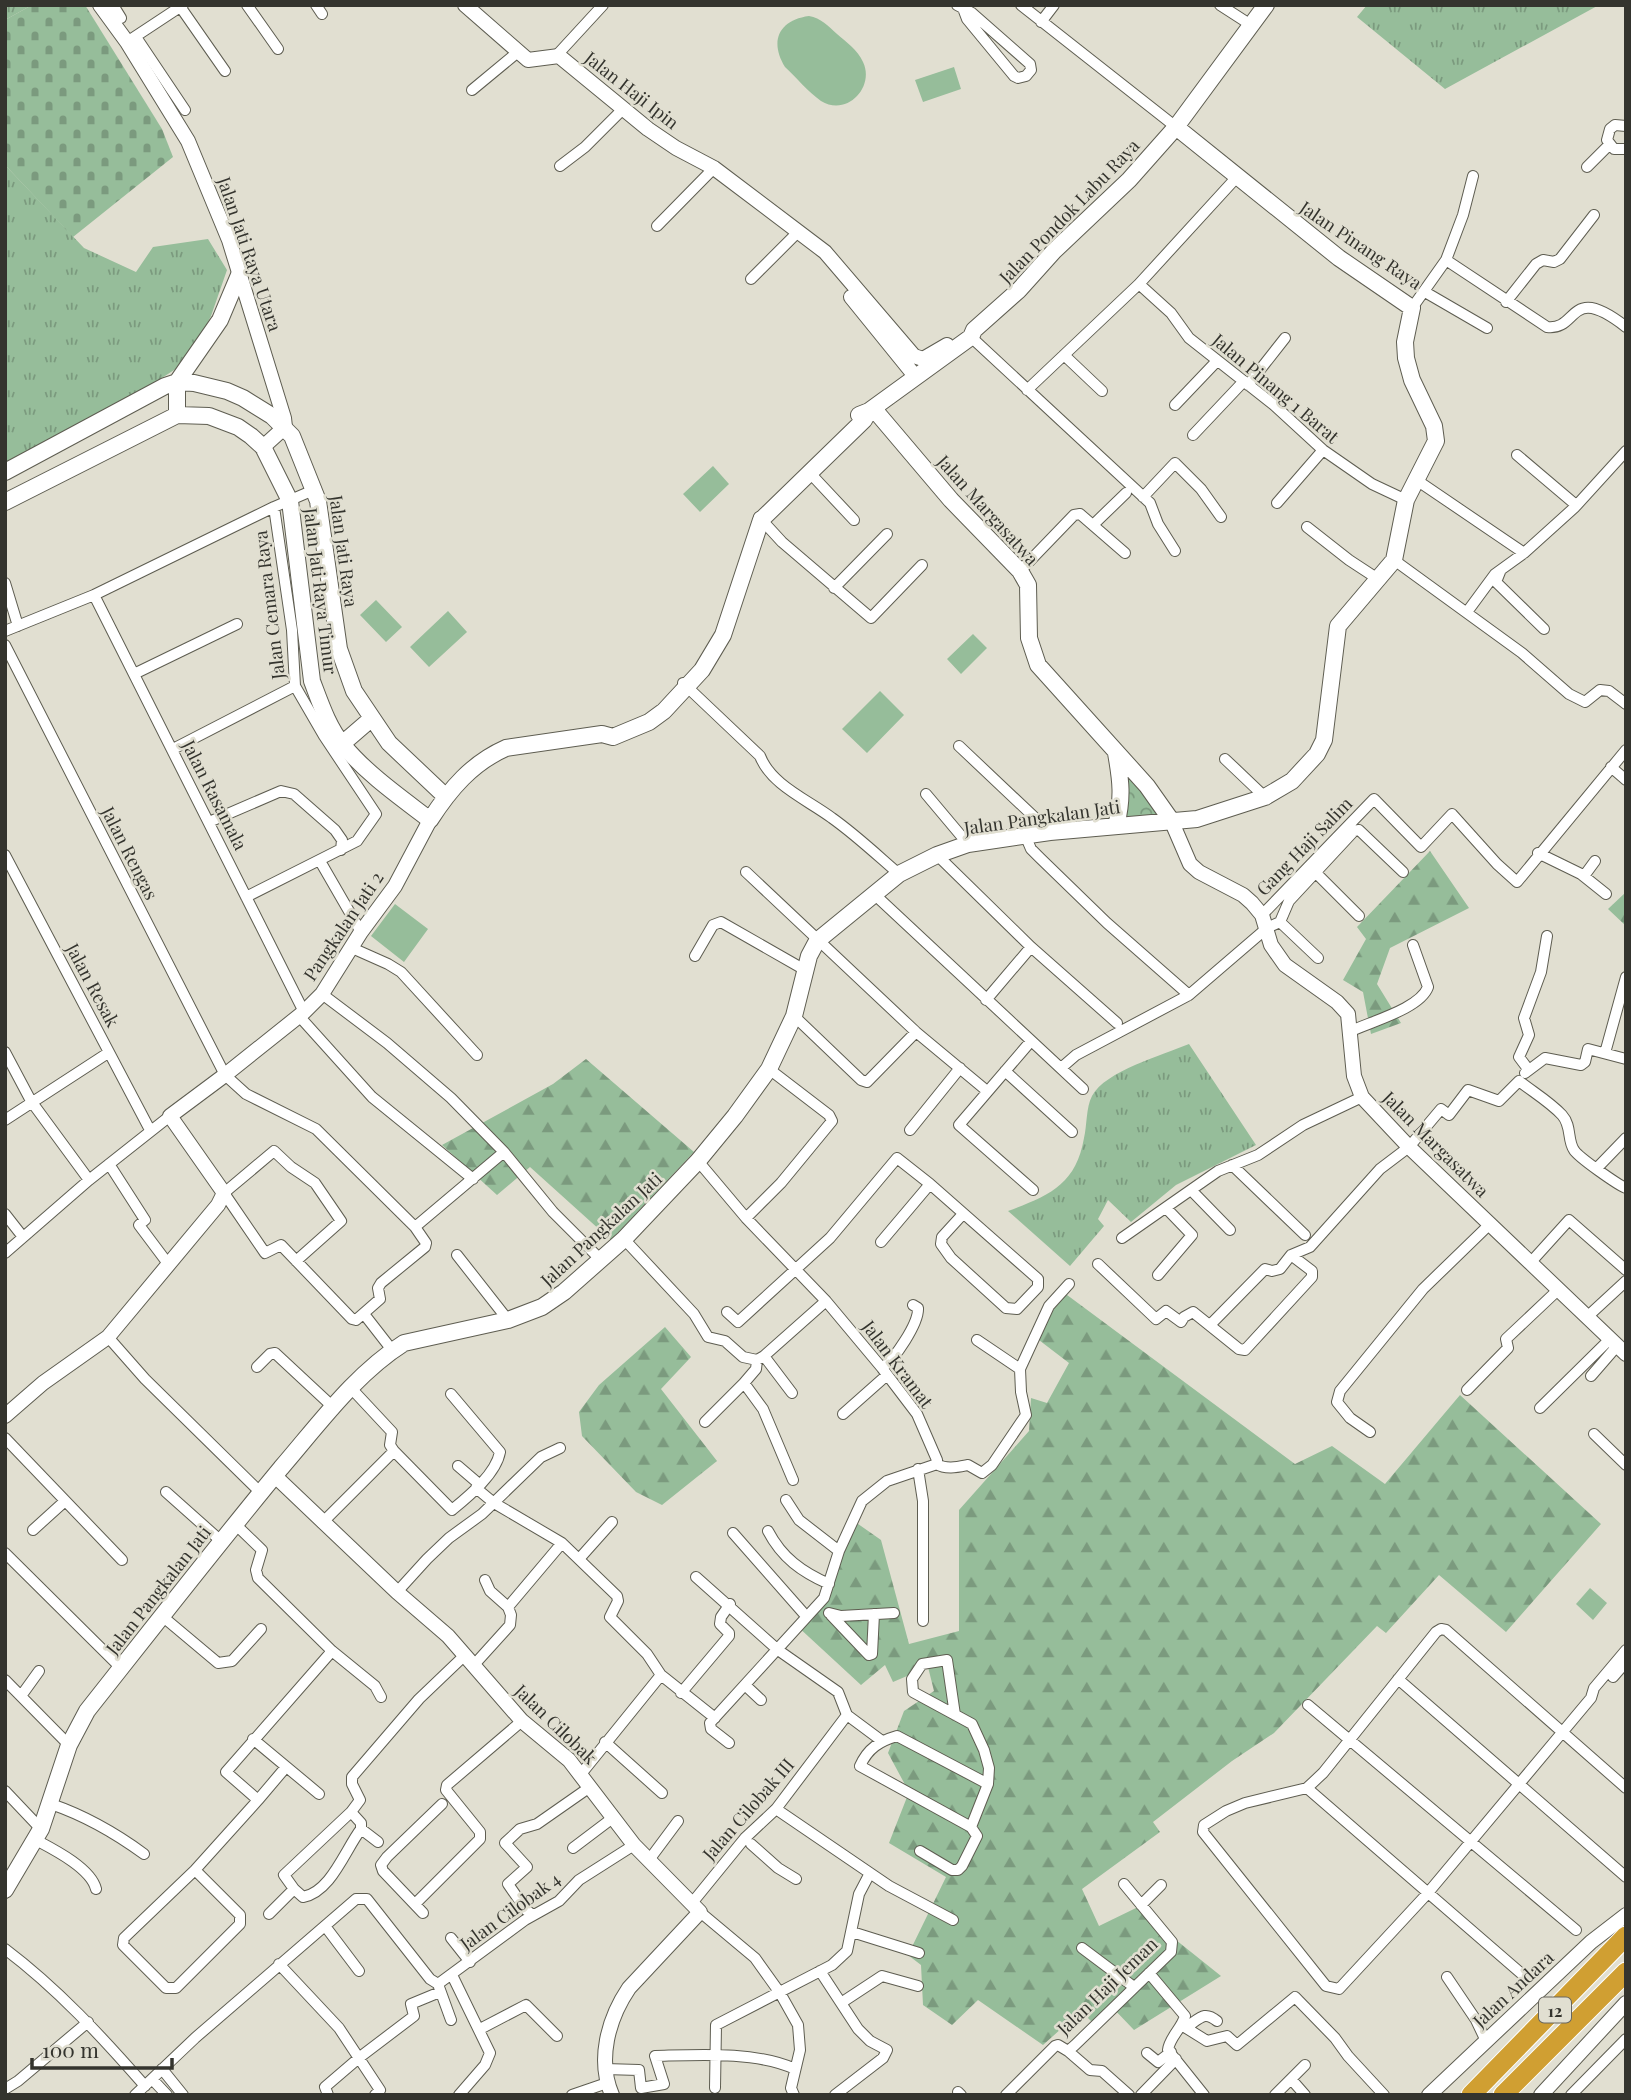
<svg xmlns="http://www.w3.org/2000/svg" width="1631" height="2100" font-family="'Playfair Display',serif">
<style>
.grass{fill:url(#grass-tufts)}
.forest{fill:url(#forest-firs)}
.cemetery{fill:url(#cemetery-stones)}
.park{fill:url(#park-crowns)}
.pitch{fill:#96bd9a}
.lines{fill:none;stroke-linecap:round;stroke-linejoin:round}
.minor-casing{stroke:#5e5d51;stroke-width:12}
.tertiary-casing{stroke:#5e5d51;stroke-width:16}
.secondary-casing{stroke:#5e5d51;stroke-width:18}
.motorway-casing{stroke:#fff;stroke-width:21}
.minor{stroke:#fff;stroke-width:10}
.tertiary{stroke:#fff;stroke-width:14}
.secondary{stroke:#fff;stroke-width:16}
.motorway{stroke:#d09f32;stroke-width:19}
.labels{text-anchor:middle;dominant-baseline:central;stroke-width:5;stroke-linejoin:round;paint-order:stroke}
.shield{fill:#e1dfd1;stroke:#68675f;stroke-width:2}
.shield-label{font-size:16px;font-weight:bold;fill:#34342e}
.street-label{font-size:18px;fill:#34342e;stroke:#e1dfd1}
</style>
<defs>
<pattern id="grass-tufts" width="24" height="20" patternUnits="userSpaceOnUse" patternTransform="scale(1.75)"><rect width="24" height="20" fill="#96bd9a"/><path d="M3 7l-1-3M5 7V3M7 7l1-3M15 17l-1-3M17 17v-4M19 17l1-3" fill="none" stroke="#7b9a7e"/></pattern>
<pattern id="forest-firs" width="22" height="20" patternUnits="userSpaceOnUse" patternTransform="scale(1.75)"><rect width="22" height="20" fill="#96bd9a"/><path d="M5 1l3.5 6h-7zM16 11l3.5 6h-7z" fill="#7b9a7e"/></pattern>
<pattern id="cemetery-stones" width="16" height="16" patternUnits="userSpaceOnUse" patternTransform="scale(1.75)"><rect width="16" height="16" fill="#96bd9a"/><path d="M2 7V4a2 2 0 0 1 4 0v3zM10 15v-3a2 2 0 0 1 4 0v3z" fill="#7b9a7e"/></pattern>
<pattern id="park-crowns" width="20" height="18" patternUnits="userSpaceOnUse" patternTransform="scale(1.75)"><rect width="20" height="18" fill="#96bd9a"/><path d="M2 6a3 3 0 1 1 6 0M12 15a3 3 0 1 1 6 0" fill="none" stroke="#7b9a7e"/></pattern>
</defs>
<rect width="100%" height="100%" fill="#e1dfd1"/>
<!-- grass -->
<path class="grass" d="M5,5H32L5,20Z
M1367,5H1599L1445,89L1357,17Z
M5,165L84,248L136,272L153,247L208,239L227,270L211,316L188,361L151,385L5,466Z
M1189,1044L1256,1145L1176,1185L1131,1222L1108,1200L1098,1219L1104,1226L1070,1266L1008,1211C1048,1196 1076,1185 1084,1138C1087,1126 1086,1107 1092,1096C1105,1071 1163,1055 1189,1044Z"/>
<!-- forest -->
<path class="forest" d="M1430,851L1469,908L1390,948L1377,984L1401,1023L1371,1034L1363,992L1343,980L1366,939L1357,927Z
M1626,892V926L1608,909Z
M586,1059L694,1152L611,1240L530,1167L497,1195L442,1145L553,1084Z
M1059,1289L1295,1464L1332,1446L1385,1484L1460,1395L1601,1524L1506,1632L1439,1575L1386,1633L1377,1626L1274,1733L1232,1761L1153,1822L1160,1832L1082,1889L1099,1926L1136,1908L1221,1976L1134,2030L1111,2006L1093,2023L1081,2011L1043,2045L978,2000L952,2025L923,2005L921,1965L908,1955L946,1877L889,1843L909,1792L888,1753L904,1711L934,1691L928,1667L893,1682L885,1665L861,1685L796,1625L824,1593L851,1519L881,1540L909,1644L959,1631V1510L1029,1431L1031,1398L1047,1403L1069,1363L1035,1337Z
M665,1327L691,1357L661,1389L717,1461L662,1505L636,1492L582,1436L579,1412L599,1385Z"/>
<!-- cemetery -->
<path class="cemetery" d="M32,5H85L162,129L173,157L73,237L5,165V20Z"/>
<!-- park -->
<path class="park" d="M1124,768L1161,816L1123,819Z"/>
<!-- pitch -->
<path class="pitch" d="M809,16C821,18 828,26 837,34C846,42 858,50 863,62C875,87 847,117 821,101C808,92 796,77 785,67C769,41 779,20 809,16Z
M954,67L961,89L923,102L915,80Z
M713,466L729,484L700,512L683,494Z
M376,600L402,627L386,642L360,615Z
M448,611L467,632L429,667L410,647Z
M973,634L987,648L961,674L947,659Z
M880,691L904,715L867,753L842,729Z
M395,904L428,929L404,962L371,936Z
M1590,1588L1607,1603L1593,1620L1576,1604Z"/>
<g class="lines">
<!-- minor casing -->
<g class="minor-casing">
<path id="minor" d="M113,5L121,18
M179,5L225,71
M247,5L278,49
M316,5L322,14
M957,5L972,13L1030,64L1031,70L1026,76L1018,78L1014,76L967,19L964,11
M1021,5L1176,127
M1220,5L1251,25
M1041,22L1054,5
M136,37L185,110
M130,40L183,5
M557,55L603,5
M472,90L518,52
M1626,126L1615,125L1610,129L1607,140L1614,149H1626
M560,166L585,147L623,109
M1587,167L1609,145
M657,226L714,168
M1446,260L1547,327C1579,331 1568,282 1626,327
M751,279L798,232
M1139,284L1171,313L1189,338L1274,405L1323,450L1372,484L1406,500
M1425,292L1487,328
M1506,302L1536,264L1543,260L1554,262L1560,259L1594,215
M1412,308L1446,260L1463,215L1473,176
M971,337L1150,503L1158,524L1175,551
M1064,355L1102,391
M1248,385L1285,338
M1027,390L1139,284L1236,178
M1175,405L1216,362
M1193,435L1244,381
M1517,455L1576,505
M809,472L854,520
M1415,479L1524,553
M1143,497L1175,463L1201,489L1221,517
M1277,503L1323,450
M759,517L782,542L871,618L922,565
M1094,524L1126,493
M1307,527L1349,560L1378,579
M1394,560L1522,653L1569,694L1585,702L1600,690L1609,691L1626,704
M1020,571L1074,515L1080,514L1125,553
M1500,572L1496,582L1544,629
M5,583L18,626
M834,588L887,534
M94,595L304,1012
M1467,612L1495,574L1524,553L1575,507L1626,451
M5,631L94,595L274,507L316,489
M5,645L225,1075L246,1094L316,1129L415,1227L426,1243L425,1247L381,1283L378,1288L380,1299L356,1320L352,1319L281,1245L265,1253L224,1193L274,1151L291,1167L315,1183L341,1221L296,1261
M134,674L237,624
M683,683L760,756C771,785 808,800 832,818C856,835 877,855 899,874
M959,746L1050,832
M173,749L295,686
M1225,759L1265,797
M1611,767L1626,780
M926,794L968,844
M209,822L281,791L294,794L335,830L342,840L341,850
M1025,835L1031,849L1040,858L1107,923L1189,995
M1538,853L1581,874L1606,894
M5,855L150,1130
M937,855L1031,947L1117,1023
M320,861L361,932
M746,872L916,1032L987,1091
M1315,872L1359,916
M1584,876L1595,861
M873,893L1083,1089
M246,897L357,841L376,814L324,736L295,686L292,630L274,507
M1262,915L1374,799L1421,847L1452,814L1497,864L1517,882L1626,750
M1280,922L1318,958
M352,948L388,964L401,972L477,1055
M695,956L713,925L721,922L805,970
M322,994L387,1043L451,1098L504,1152L553,1212L600,1259
M986,1000L1031,947
M299,1016L372,1097L473,1179
M794,1016L861,1080L867,1082L916,1032
M1349,1032C1369,1022 1420,1009 1428,987L1413,945
M1031,1041L959,1125L1033,1190
M5,1052L31,1101L89,1180
M1605,1053L1626,977
M1061,1068L1076,1055L1189,995L1267,928L1280,922L1289,901L1354,831L1359,830L1403,872
M1528,1069L1519,1057L1529,1035L1524,1018L1541,972L1547,936
M1005,1071L1072,1132
M1525,1073L1545,1058L1581,1065L1585,1062L1588,1049L1626,1059
M5,1120L108,1053
M910,1130L960,1068
M698,1161L746,1218L826,1301L882,1368L917,1414L937,1460V1464L887,1481L862,1501L839,1551L824,1598L710,1723L711,1729L729,1743
M109,1164L145,1220L139,1225L169,1265
M1232,1165L1305,1235
M1597,1168L1626,1138
M1191,1190L1230,1230
M5,1214L23,1237
M746,1218L781,1183L832,1121L829,1115L769,1069
M415,1227L504,1152
M1122,1238L1218,1171L1258,1155L1303,1125L1362,1097
M624,1239L694,1314L708,1337L725,1341L743,1357L757,1360L764,1356L826,1301
M881,1242L930,1184
M5,1253L89,1180L170,1116
M457,1255L508,1320
M1531,1262L1569,1220L1626,1270
M1098,1264L1156,1319L1166,1311L1181,1322L1184,1317L1193,1312L1239,1349L1245,1350L1312,1277V1271L1291,1255
M1158,1275L1192,1235L1167,1209
M727,1312L738,1322L830,1238L897,1158L930,1184L1038,1279V1287L1017,1309L1006,1308L951,1258L941,1244L942,1237L963,1214
M364,1314L392,1350
M1587,1317L1626,1281
M1210,1325L1265,1269L1272,1271L1280,1269L1291,1255L1310,1247L1380,1169L1409,1147L1441,1109L1449,1115L1468,1090L1499,1101L1519,1081C1533,1092 1550,1102 1562,1115C1572,1126 1567,1140 1574,1150C1578,1157 1618,1185 1626,1188
M108,1337L145,1379L261,1493
M977,1340L1020,1369
M764,1356L792,1393
M757,1360L756,1369L744,1383L763,1409L793,1480
M257,1367L270,1354L275,1353L333,1407
M882,1368C895,1359 919,1323 918,1308L913,1305
M1591,1376L1617,1346
M350,1387L392,1432L390,1445L394,1451L452,1510C469,1496 496,1474 500,1452L451,1394
M1467,1390L1508,1348L1506,1339L1559,1289
M1540,1408L1610,1339
M843,1414L887,1375
M705,1422L744,1383
M1370,1432L1350,1418L1337,1402L1340,1391L1423,1289L1490,1224
M1594,1434L1626,1465
M5,1438L122,1560
M937,1464C946,1470 958,1467 968,1465L982,1473L992,1465L1026,1415L1021,1392L1020,1369L1049,1306L1069,1284
M458,1466L479,1484
M918,1469L923,1501V1621
M476,1488L494,1503L562,1543L617,1596L618,1601L610,1617L647,1654L661,1675L715,1718
M166,1492L221,1541
M786,1500L799,1520L839,1551
M322,1523L394,1451
M235,1524L262,1550L256,1570L258,1578L332,1651L375,1686L381,1697
M33,1530L65,1501
M768,1531C782,1558 802,1572 829,1584
M733,1533L806,1616
M5,1553L121,1668
M579,1559L612,1522
M696,1577L778,1650L838,1692L847,1715
M485,1580L490,1591L508,1607
M397,1592L427,1559L449,1538L482,1514L541,1457L560,1448
M508,1607L562,1543
M829,1613L841,1616L894,1613
M831,1615L869,1655L872,1654L874,1614
M162,1616L218,1663L232,1661L261,1629
M1626,1650L1594,1688L1591,1698L1427,1894L1339,1989L1326,1986L1203,1832L1204,1825L1226,1811L1245,1803L1307,1788L1323,1773L1436,1632L1441,1629L1446,1630L1626,1788
M473,1666L510,1625L511,1615L508,1607
M1613,1677L1626,1662
M1398,1679L1626,1877
M5,1680L69,1745
M745,1685L761,1700
M681,1693L729,1636V1633L720,1624L721,1617L730,1604
M21,1696L39,1671
M1308,1705L1576,1930
M847,1715L882,1741
M955,1715L947,1660L922,1664L912,1679L913,1692L972,1724L984,1750L989,1768L988,1784L971,1827
M253,1739L319,1794
M605,1742L662,1793
M581,1774L661,1675
M1307,1788L1523,1975
M5,1791L41,1829
M258,1800L286,1767
M51,1804C86,1816 114,1832 144,1854
M776,1809L889,1886L953,1920
M351,1812L361,1823V1829L378,1842
M36,1840C53,1849 91,1868 96,1889
M751,1844L778,1868L796,1879
M573,1848L614,1817
M920,1851L952,1870H958L962,1866L977,1836L971,1827L860,1766C868,1748 880,1741 897,1736L988,1784
M649,1860L678,1821
M195,1870L240,1915V1924L176,1988H166L123,1945L124,1938L195,1870L258,1800L226,1772L332,1651
M294,1889L303,1897C331,1892 345,1850 361,1829
M692,1903L745,1838L776,1809L847,1715
M415,1904L480,1839V1832L446,1790L447,1785L522,1721
M1141,1905L1161,1885
M700,1912L755,1958L780,1993L798,2025L800,2050L791,2088L794,2095
M423,1913L383,1871L381,1865L387,1857L442,1804
M269,1914L294,1889L284,1875L351,1812L360,1800L352,1784V1777L419,1699L464,1656
M533,1915L526,1910L508,1884L527,1867L505,1843L520,1829L537,1824L590,1787
M325,1926L359,1971
M852,1932L919,1953
M451,1938L470,1962
M1082,1948L1134,1987
M5,1949C58,1989 102,2037 145,2086
M279,1964L339,2028L380,2090L375,2095
M820,1971L858,2029L870,2041L887,2050L883,2058L835,2095
M1149,1973L1185,2016C1182,2028 1169,2038 1168,2050L1204,2095
M452,1975L490,2053L485,2065L459,2095
M1447,1977L1476,2020L1486,2041
M439,1987L451,2020
M841,2003L882,1976L918,1986
M1183,2022L1191,2024C1202,2016 1206,2012 1217,2021
M1183,2026L1207,2041L1227,2036L1237,2045L1295,1997L1335,2038L1348,2056L1384,2095
M480,2029L526,2005L557,2036
M1068,2051L1090,2070L1102,2071L1129,2095
M1147,2053L1158,2062L1171,2052
M162,2069L183,2095
M605,2069L639,2070L641,2088L664,2084L655,2056C697,2055 756,2051 795,2069
M152,2079L167,2095
M1291,2079L1305,2095
M715,2088L716,2025L832,1965L847,1951L859,1894L870,1873
M5,2089L18,2081L88,2022
M958,2092L961,2095
M135,2095L195,2038L356,1899H367L430,1979L438,1984L525,1920L559,1901L579,1880L634,1845
M328,2095L325,2087L360,2057L414,2016L411,2004L440,1992
M572,2095L607,2083
M1006,2095L1055,2046L1058,2045L1068,2051L1075,2045L1171,1952L1172,1942L1124,1884
M1141,2095L1176,2059
M1275,2095L1305,2065
M1571,2095L1626,2039"/>
</g>
<!-- tertiary casing -->
<g class="tertiary-casing">
<path id="tertiary" d="M100,5L127,42L188,141L229,240L284,418L285,427L263,447
M465,5L528,60L559,56L648,129L676,148L714,168L825,252L914,356L923,359L947,345
M851,297L915,376
M1171,820L1190,864L1199,872L1243,895L1252,903L1262,915L1271,945L1285,965L1337,1002L1348,1014L1354,1076L1362,1097L1409,1147L1626,1354
M5,1416L43,1383L108,1337L218,1205L224,1193L170,1116L225,1075L304,1012L322,994L361,932L395,886L430,820
M275,1476L397,1592L448,1636L522,1721L569,1760L634,1845L700,1912L629,1988C608,2019 597,2060 612,2095
M1429,2095L1591,1942L1626,1915
M1541,2095L1626,2003"/>
</g>
<!-- secondary casing -->
<g class="secondary-casing">
<path id="secondary" d="M873,408L951,500L1020,571L1028,585L1029,638L1038,665L1147,786L1171,820
M177,415V382L220,320L239,275
M859,415L869,411L971,337L974,330L1019,290L1054,251L1129,180L1176,127L1266,5
M5,472L165,386L177,382L194,383L227,391L243,398L272,416L292,436L318,501L339,649L354,691L389,743L445,796
M5,502L177,415L209,416L238,427L251,436L263,447L290,501L312,681C320,702 328,727 343,745C367,774 400,797 430,820C450,789 472,763 506,748L602,734L613,737L649,722L664,711L702,670L723,635L761,520L864,420L869,411
M342,744L371,719
M1116,826C1123,798 1121,781 1116,753
M5,1890L41,1829L69,1745L87,1711C151,1630 215,1548 281,1468C319,1424 355,1374 404,1343L508,1320L542,1307L564,1292L624,1239L698,1161L735,1116L769,1069L794,1016L809,956L817,941L899,874L937,855L968,844L1050,832L1197,819L1265,797L1292,781L1317,754L1324,740L1338,626L1394,560L1406,500L1436,441L1434,426L1412,380L1406,358L1405,342L1412,308L1339,258L1176,127"/>
</g>
<!-- motorway casing -->
<g class="motorway-casing">
<path id="motorway" d="M1471,2095L1626,1936
M1503,2095L1626,1972"/>
</g>
<!-- minor -->
<use href="#minor" class="minor"/>
<!-- tertiary -->
<use href="#tertiary" class="tertiary"/>
<!-- secondary -->
<use href="#secondary" class="secondary"/>
<!-- motorway -->
<use href="#motorway" class="motorway"/>
</g>
<g class="labels">
<!-- shield labels -->
<rect class="shield" x="1539" y="1997.5" width="32" height="25" rx="5"/>
<g class="shield-label">
<text x="1555" y="2010">12</text>
</g>
<!-- street labels -->
<g class="street-label">
<text transform="translate(632 90) rotate(38)">Jalan Haji Ipin</text>
<text transform="translate(1069 211) rotate(-46)">Jalan Pondok Labu Raya</text>
<text transform="translate(1361 245) rotate(34)">Jalan Pinang Raya</text>
<text transform="translate(250 254) rotate(71)">Jalan Jati Raya Utara</text>
<text transform="translate(1276 388) rotate(40)">Jalan Pinang 1 Barat</text>
<text transform="translate(988 510) rotate(48)">Jalan Margasatwa</text>
<text transform="translate(344 551) rotate(82)">Jalan Jati Raya</text>
<text transform="translate(321 591) rotate(83)">Jalan Jati Raya Timur</text>
<text transform="translate(269 605) rotate(-97)">Jalan Cemara Raya</text>
<text transform="translate(215 795) rotate(63)">Jalan Rasamala</text>
<text transform="translate(1042 817) rotate(-8)">Jalan Pangkalan Jati</text>
<text transform="translate(1304 846) rotate(-46)">Gang Haji Salim</text>
<text transform="translate(130 853) rotate(63)">Jalan Rengas</text>
<text transform="translate(343 926) rotate(-56)">Pangkalan Jati 2</text>
<text transform="translate(93 985) rotate(62)">Jalan Resak</text>
<text transform="translate(1436 1144) rotate(45)">Jalan Margasatwa</text>
<text transform="translate(601 1229) rotate(-43)">Jalan Pangkalan Jati</text>
<text transform="translate(898 1364) rotate(53)">Jalan Kramat</text>
<text transform="translate(158 1590) rotate(-52)">Jalan Pangkalan Jati</text>
<text transform="translate(556 1724) rotate(44)">Jalan Cilobak</text>
<text transform="translate(748 1809) rotate(-49)">Jalan Cilobak III</text>
<text transform="translate(510 1911) rotate(-36)">Jalan Cilobak 4</text>
<text transform="translate(1107 1986) rotate(-44)">Jalan Haji Jeman</text>
<text transform="translate(1513 1989) rotate(-43)">Jalan Andara</text>
</g>
</g>
<!-- border -->
<rect width="1631" height="2100" fill="none" stroke="#34342e" stroke-width="14"/>
<!-- scale -->
<path d="M32 2058v10h140v-10" fill="none" stroke="#34342e" stroke-width="3.5"/>
<text x="42" y="2058" font-size="21" fill="#34342e" stroke="#e1dfd1" stroke-width="5" paint-order="stroke">100 m</text>
</svg>
